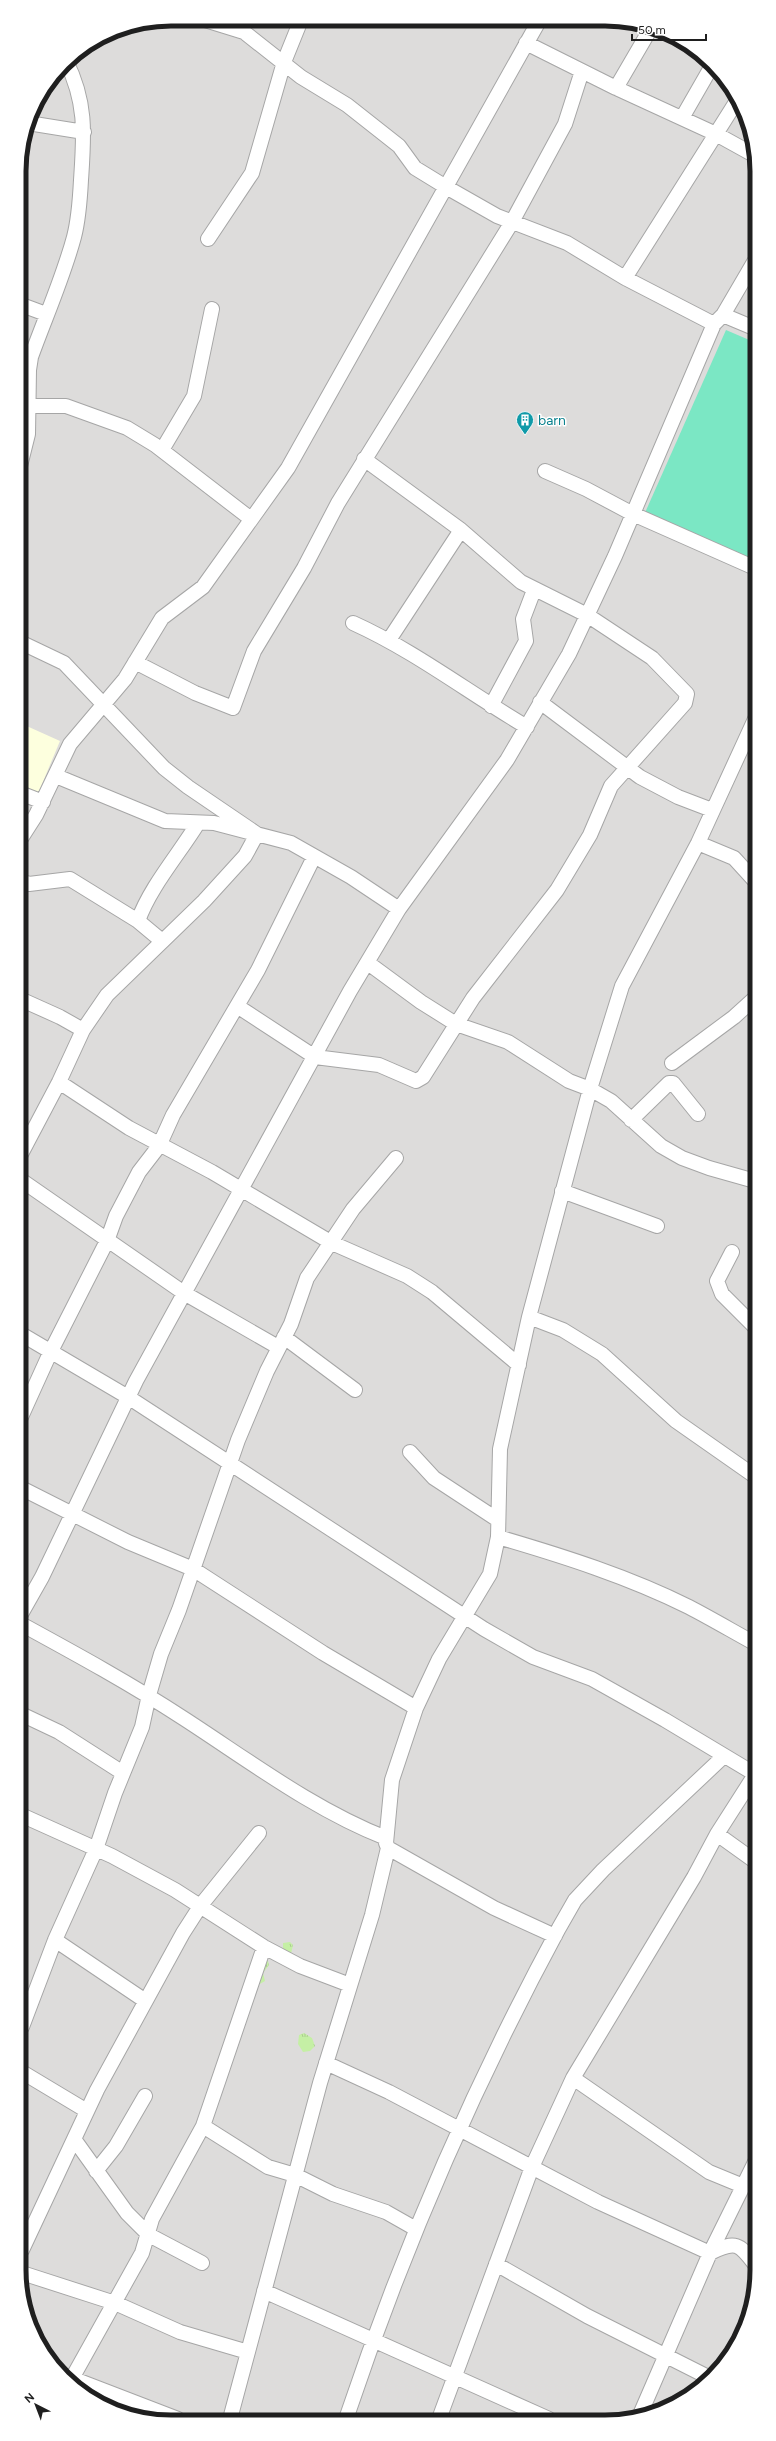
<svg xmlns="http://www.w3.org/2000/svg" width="776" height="2441" font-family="Figtree,sans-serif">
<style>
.residential{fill:#dddcdb}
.education{fill:#fdffde}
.grass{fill:url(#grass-tufts)}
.pitch{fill:#7be7c4}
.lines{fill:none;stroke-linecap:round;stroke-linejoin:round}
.minor-casing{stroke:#a6a6a6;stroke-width:16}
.minor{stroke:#fff;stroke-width:14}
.labels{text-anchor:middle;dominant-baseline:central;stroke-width:3;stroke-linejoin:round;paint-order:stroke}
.culture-label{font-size:14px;fill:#0d838f;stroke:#fff;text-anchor:start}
.rim{fill:none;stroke:#1f1f1f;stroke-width:5}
</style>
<defs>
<pattern id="grass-tufts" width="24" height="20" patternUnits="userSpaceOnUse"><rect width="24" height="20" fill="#c5efa5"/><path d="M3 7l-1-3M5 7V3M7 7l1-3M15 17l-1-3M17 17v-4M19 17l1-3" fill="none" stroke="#a9cc8e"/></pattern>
</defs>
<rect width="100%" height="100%" fill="#f0ede4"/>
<!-- residential -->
<path class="residential" d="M171,19L635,22L681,39L713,64L741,103L754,141L757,2280L746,2328L719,2370L681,2402L635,2419H141L103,2406L64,2378L39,2346L22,2300L19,161L31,113L64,63L113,30Z"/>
<!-- education -->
<path class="education" d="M20,723L60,741L37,796L20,787Z"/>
<!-- grass -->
<path class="grass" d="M290,1942L293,1945L290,1958L283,1952V1943Z
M264,1960L268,1961L269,1965L263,1973L265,1981L258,1985Z
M304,2033L312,2038L315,2046L310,2051L303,2052L298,2044L299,2035Z"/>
<!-- pitch -->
<path class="pitch" d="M726,330L754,342L755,561L644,515Z"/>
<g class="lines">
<!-- minor casing -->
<g class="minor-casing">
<path id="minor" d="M202,19L244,32L301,77L347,105L399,146L415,168L446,187L497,216L567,243L625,278L714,324
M526,43L616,88L716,134L754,155
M616,88L651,28
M682,118L713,64
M28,123L84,132
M208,239L252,173L284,62L301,20
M625,278L738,99
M19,304L46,314
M723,315L754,328
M28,406H66L127,428L155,445L251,519
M162,450L194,396L212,309
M20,466L28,434L29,370L31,357C45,318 63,278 74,237C79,218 80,199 81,180C84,135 87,103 66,61
M545,471L586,489L633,514L755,568
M353,623C415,651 469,693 527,727
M389,640L461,530
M20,642L64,663L164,768L188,787L257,834L245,856L204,901L107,995L83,1030L59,1082L21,1154
M135,662L195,693L233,708L254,651L304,568L338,503L512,222L565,124L582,71
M540,702L640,777L678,797L712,810
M491,706L526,641L523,619L534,590
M56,776L165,821L214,823L291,843L351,877L399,909
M20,793L43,802
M20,840L36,815L70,744L125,679L162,618L203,587L288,468L539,21
M698,843L734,858L755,881
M20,881L29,884L70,879L138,921L162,941
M138,921C150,887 179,854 198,823
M368,963L421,1002L456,1024L508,1042L569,1081L590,1089L611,1101L661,1146L682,1158L709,1168L755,1181
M20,999L60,1017L83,1030
M237,1006L315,1057L379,1065L416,1081L423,1077L473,998L557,890L590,835L611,786L685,703L687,694L652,658L587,615L521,582L461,530L364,459
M672,1063L734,1017L755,998
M59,1082L129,1128L212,1172L332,1243L407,1276L432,1292L519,1365
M631,1120L669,1083H673L698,1114
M21,1180L184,1293L278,1347
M562,1191L657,1226
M732,1252L717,1281L722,1294L756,1328
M529,1317L563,1330L602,1354L676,1421L756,1477
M21,1334L128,1397L484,1629L533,1657L592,1679L665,1720L755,1774
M284,1337L355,1390
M21,1417L50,1353L107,1241L116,1216L139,1172L159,1146L173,1115L258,970L314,857
M410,1452L434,1478L498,1520
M21,1488L128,1542L193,1569L323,1653L416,1708
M498,1537C563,1556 629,1577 689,1607C712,1619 734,1632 756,1644
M21,1614L42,1577L136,1381L350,991L399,909L507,760L569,654L615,556L714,324L723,315L754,262
M21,1624C76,1654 131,1684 183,1718C248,1760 314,1810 386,1838
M21,1714L59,1732L123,1773
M21,1815L112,1856L175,1890L264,1947L300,1966L350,1985
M717,1834L756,1862
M388,1848L494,1908L555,1936
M55,1940L144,2000
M22,2027L55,1940L96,1849L115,1793L142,1727L149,1695L161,1654L179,1610L238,1440L267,1371L291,1324L307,1278L353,1209L396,1158
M326,2063L389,2092L598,2202L710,2253C738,2239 740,2245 757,2267
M22,2072L87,2111
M573,2078L709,2172L743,2186
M203,2126L268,2167L295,2175L333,2194L386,2212L416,2229
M74,2139L127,2213L149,2235L202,2263
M96,2171L116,2146L145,2096
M22,2250L97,2090L183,1933L201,1905L259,1833
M496,2264L587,2316L710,2378
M22,2273L115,2303L180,2332L248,2352
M264,2291L549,2419
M61,2374L178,2419
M70,2382L142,2253L152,2219L203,2126L264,1947
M639,2417L710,2253L757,2158
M230,2419L320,2083L372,1915L388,1848L386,1843L392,1780L416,1708L439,1659L490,1574L498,1537L500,1449L529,1317L590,1089L622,986L698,843L755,719
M346,2419C403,2249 474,2085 559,1928L575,1900L603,1870L724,1756
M439,2419L532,2167L573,2078L694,1877L717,1834L756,1773"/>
</g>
<!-- minor -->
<use href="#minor" class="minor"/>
</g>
<!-- icons -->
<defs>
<g id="building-pin" transform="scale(0.9)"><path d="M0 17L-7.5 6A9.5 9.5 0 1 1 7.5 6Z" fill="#0f9aa8" stroke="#fff"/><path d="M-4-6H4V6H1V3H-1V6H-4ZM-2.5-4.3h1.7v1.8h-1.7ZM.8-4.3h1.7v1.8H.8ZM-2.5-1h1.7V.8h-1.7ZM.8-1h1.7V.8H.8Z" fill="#fff"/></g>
</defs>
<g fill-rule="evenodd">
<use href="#building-pin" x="525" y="420"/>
</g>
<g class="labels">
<!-- culture labels -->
<g class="culture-label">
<text x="538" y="420">barn</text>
</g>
</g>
<!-- crop -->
<path d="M0 0H776V2441H0ZM171 26H605A145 145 0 0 1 750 171V2270A145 145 0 0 1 605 2415H171A145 145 0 0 1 26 2270V171A145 145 0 0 1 171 26Z" fill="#fff" fill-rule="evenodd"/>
<path class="rim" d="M171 26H605A145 145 0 0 1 750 171V2270A145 145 0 0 1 605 2415H171A145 145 0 0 1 26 2270V171A145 145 0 0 1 171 26Z"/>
<!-- north arrow -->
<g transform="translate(36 2405) rotate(318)" stroke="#ffffff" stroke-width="3" paint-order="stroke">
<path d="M0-3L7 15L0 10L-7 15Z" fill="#1f1f1f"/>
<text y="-6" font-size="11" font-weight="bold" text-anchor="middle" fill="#1f1f1f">N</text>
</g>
<!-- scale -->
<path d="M632 34v6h74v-6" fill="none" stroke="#1f1f1f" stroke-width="2"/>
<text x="638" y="34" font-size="12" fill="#1f1f1f" stroke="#ffffff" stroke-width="3" paint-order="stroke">50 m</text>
</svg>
